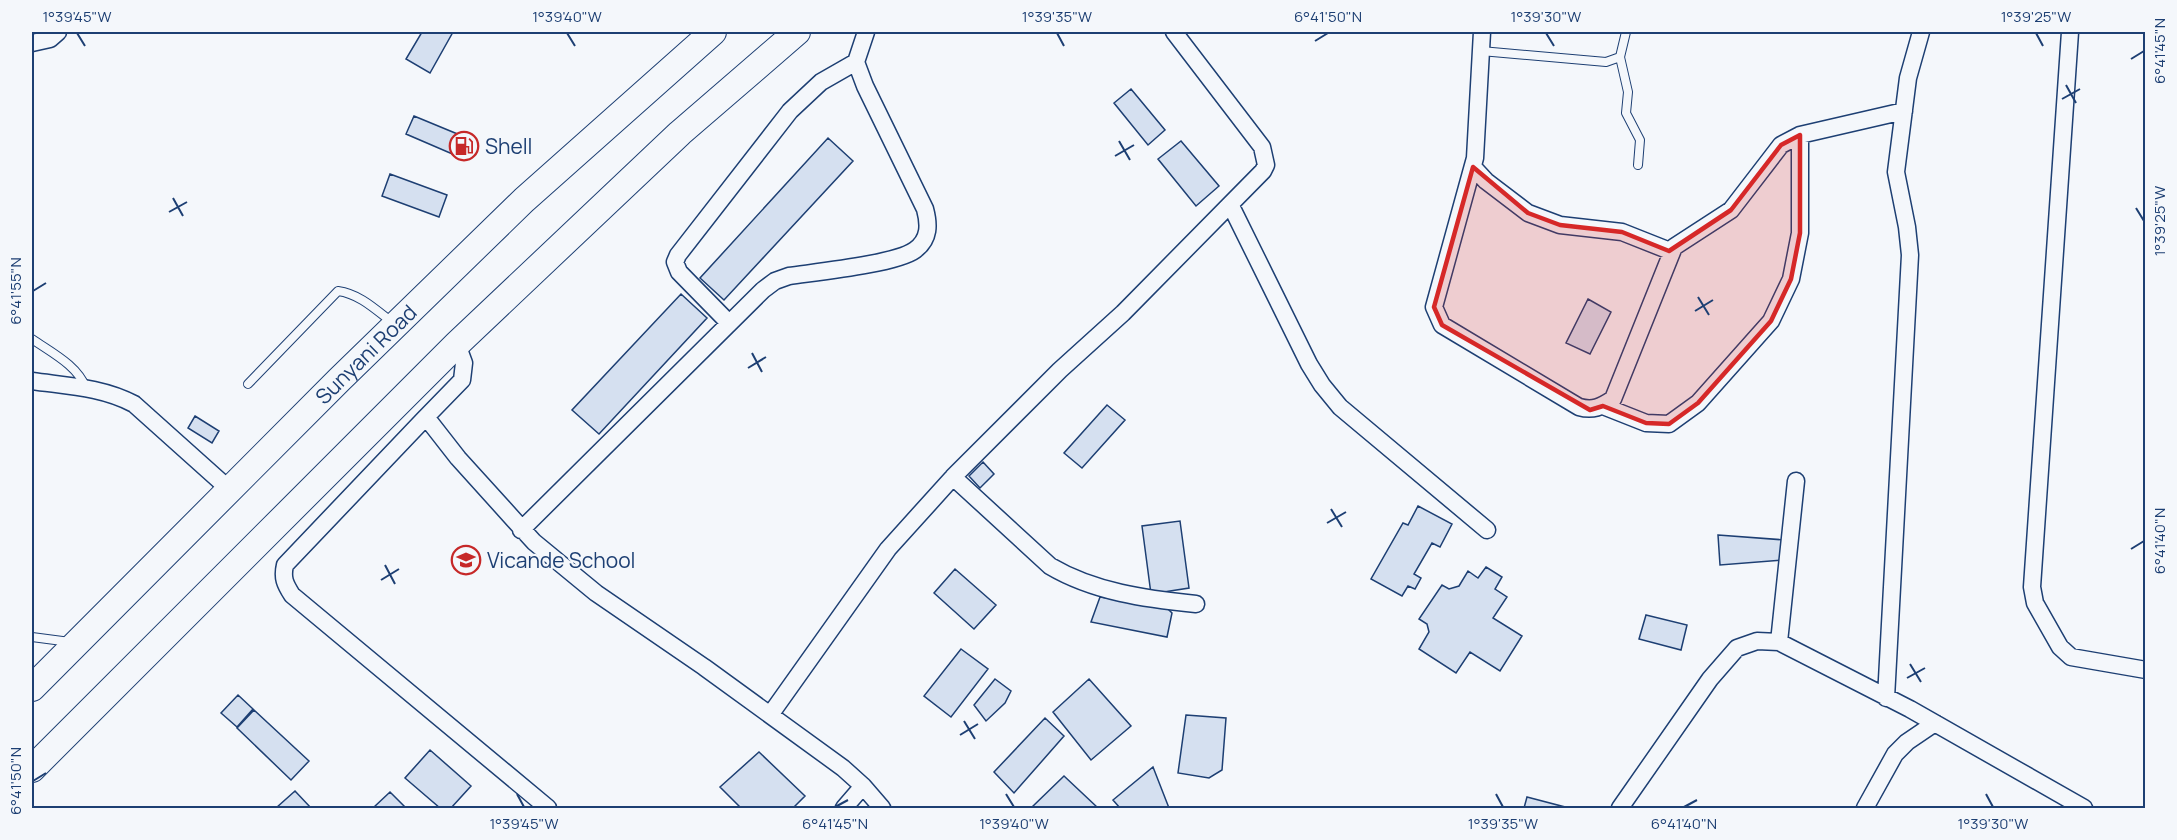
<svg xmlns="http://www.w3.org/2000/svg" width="2177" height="840" font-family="Manrope,sans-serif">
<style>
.building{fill:#d5e0f0;stroke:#1d3f73;stroke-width:1.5}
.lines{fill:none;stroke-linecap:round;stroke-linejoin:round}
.lane-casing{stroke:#1d3f73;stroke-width:10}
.street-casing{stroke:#1d3f73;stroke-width:19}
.primary-casing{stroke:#1d3f73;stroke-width:28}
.lane{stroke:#f4f7fb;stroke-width:8}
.street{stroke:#f4f7fb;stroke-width:16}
.primary{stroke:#f4f7fb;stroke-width:26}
.marked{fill:#d62828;fill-opacity:0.2;stroke:#d62828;stroke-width:4.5;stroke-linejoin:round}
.ticks{fill:none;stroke:#1d3f73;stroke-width:2}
.labels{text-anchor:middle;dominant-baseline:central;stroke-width:4.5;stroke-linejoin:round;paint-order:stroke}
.poi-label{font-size:21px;fill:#1d3f73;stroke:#f4f7fb;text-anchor:start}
.street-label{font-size:21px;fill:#1d3f73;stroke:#f4f7fb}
.neatline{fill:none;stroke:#1d3f73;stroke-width:2}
.ticks-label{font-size:15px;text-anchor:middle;fill:#1d3f73}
</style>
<rect width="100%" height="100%" fill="#f4f7fb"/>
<!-- building -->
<path class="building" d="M422,32H453L430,73L406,59Z
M1131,89L1165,130L1148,145L1114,103Z
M414,116L472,140L464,159L406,134Z
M828,138L853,161L724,300L700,278Z
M1181,141L1219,186L1196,206L1158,159Z
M390,174L447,195L439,217L382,196Z
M681,294L707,318L599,434L572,410Z
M1588,299L1611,312L1590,354L1566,343Z
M1107,405L1125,420L1082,468L1064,453Z
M195,416L219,431L212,443L188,428Z
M983,462L994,474L980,488L969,476Z
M1418,506L1452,524L1440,547L1432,543L1414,574L1421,578L1415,589L1408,586L1402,596L1371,579L1403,523L1408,525Z
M1180,521L1189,588L1151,594L1142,526Z
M1718,535L1785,540L1782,560L1720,565Z
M1486,567L1502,577L1495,589L1507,597L1493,618L1522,636L1500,671L1470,652L1456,673L1419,649L1429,632L1427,624L1419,619L1442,585L1449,589L1459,586L1468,571L1478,578Z
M955,569L996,605L974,629L934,593Z
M1100,597L1166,607L1172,613L1167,637L1091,622Z
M1646,615L1687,625L1681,650L1639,639Z
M961,649L988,669L951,717L924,696Z
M995,679L1011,691L1005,703L986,721L974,705Z
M1089,679L1131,726L1091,760L1053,712Z
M238,695L253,709L237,727L221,713Z
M254,710L309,761L291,780L237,728Z
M1186,715L1226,718L1222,770L1209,778L1178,773Z
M1045,718L1064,736L1014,793L994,772Z
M430,750L471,786L451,808H440L405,778Z
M759,752L805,796L793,808H741L720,787Z
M1153,767L1169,808H1120L1113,800Z
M1064,776L1098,808H1031Z
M295,791L311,808H276Z
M390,792L406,808H373Z
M1527,797L1565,807L1564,808H1524Z"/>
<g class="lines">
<!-- lane casing -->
<g class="lane-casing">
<path id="lane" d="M1481,51L1606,62L1620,57L1626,32
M1620,57L1628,92L1626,113L1640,140L1638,165
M32,339C52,353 77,365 86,388
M248,384L338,291C360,294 376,310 393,323
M32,637L70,642"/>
</g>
<!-- street casing -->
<g class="street-casing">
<path id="street" d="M1482,32L1475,158L1434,307L1442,325L1579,407C1593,411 1601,407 1613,399L1674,247L1731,210L1781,145L1800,135L1904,111
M2070,32L2032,587L2035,603L2060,647L2071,657L2146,670
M32,43L50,39L58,32
M1473,167L1486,181L1528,213L1560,225L1622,232L1670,251
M1231,206L1309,364L1322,385L1340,407L1487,530
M729,323L679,272L675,262L678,255L790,111L821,82L856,62
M457,344L464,363L462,380L426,417L458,458L534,542L596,593L704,667L843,768L863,786L882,808
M32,381C67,386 102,387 134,404L230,490
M1603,406L1646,423L1669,424L1698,403L1771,321L1791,279L1800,233V135
M426,417L285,565C282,578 285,584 292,595L548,808
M953,477L1050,566C1094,592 1146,599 1196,604
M521,530L763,290L775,281L789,276C816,272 896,264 915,250C930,239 929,224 925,209L865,86L856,62L866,32
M1779,642L1796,481
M1886,698L1910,255L1907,227L1896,172L1908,78L1921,32
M770,715L888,549L953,477L1060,370L1123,313L1263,171L1266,165L1262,147L1174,32
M844,808L863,786
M1620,808L1710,679L1737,648L1757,641L1779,642L1910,709L2084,808
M1865,808L1895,754L1907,742L1935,723"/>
</g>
<!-- primary casing -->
<g class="primary-casing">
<g id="primary">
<path id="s1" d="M32,688L339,380L524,200L713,32"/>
<path d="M32,769L457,344L680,133L797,32"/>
</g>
</g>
<!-- lane -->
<use href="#lane" class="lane"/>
<!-- street -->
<use href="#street" class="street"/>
<!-- primary -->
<use href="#primary" class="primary"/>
</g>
<!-- marked area -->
<path class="marked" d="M1800,135V233L1791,279L1771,321L1698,403L1669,424L1646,423L1603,406L1590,410L1442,325L1434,307L1473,167L1528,213L1560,225L1622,232L1669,251L1731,210L1781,145Z"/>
<!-- ticks -->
<path class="ticks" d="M77,33L85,46M567,33L575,46M1057,33L1064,46M1546,33L1554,46M2036,33L2043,46M1315,41L1328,33M2131,59L2144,51M2066,85L2076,103M2062,99L2080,89M1119,141L1130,160M1115,156L1134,145M173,198L183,216M2136,208L2144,221M169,212L187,202M33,291L46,283M1698,297L1709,315M1695,311L1713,300M752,353L762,372M748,368L766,357M1331,509L1342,527M1327,523L1346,512M2131,549L2144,541M385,565L395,584M381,580L399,569M1910,664L1921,682M1907,678L1925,668M964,721L975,739M960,735L978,724M33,781L46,773M517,794L524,807M1006,794L1014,807M1496,794L1503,807M1986,794L1993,807M835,807L848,800M1684,807L1697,800"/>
<!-- icons -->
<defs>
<g id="fuel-ring" transform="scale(1.5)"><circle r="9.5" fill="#f4f7fb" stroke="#c62828" stroke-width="1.5"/><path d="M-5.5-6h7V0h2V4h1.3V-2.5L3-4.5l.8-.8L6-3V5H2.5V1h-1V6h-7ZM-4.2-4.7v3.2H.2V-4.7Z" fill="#c62828"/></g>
<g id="school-ring" transform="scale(1.5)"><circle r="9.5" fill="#f4f7fb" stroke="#c62828" stroke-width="1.5"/><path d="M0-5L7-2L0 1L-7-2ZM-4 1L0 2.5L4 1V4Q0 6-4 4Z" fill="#c62828"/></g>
</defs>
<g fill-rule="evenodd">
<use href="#fuel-ring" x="464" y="146"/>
<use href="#school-ring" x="466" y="560"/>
</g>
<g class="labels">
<!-- poi labels -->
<g class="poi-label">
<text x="485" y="146">Shell</text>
<text x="487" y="560">Vicande School</text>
</g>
<!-- street labels -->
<g class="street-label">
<text stroke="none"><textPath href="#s1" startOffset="472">Sunyani Road</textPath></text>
</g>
</g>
<!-- border -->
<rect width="2177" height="840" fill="none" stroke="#f4f7fb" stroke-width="66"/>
<rect x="33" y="33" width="2111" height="774" class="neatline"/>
<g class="ticks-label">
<text x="77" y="22">1°39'45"W</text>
<text x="567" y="22">1°39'40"W</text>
<text x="1057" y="22">1°39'35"W</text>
<text x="1328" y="22">6°41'50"N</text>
<text x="1546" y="22">1°39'30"W</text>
<text x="2036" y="22">1°39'25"W</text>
<text transform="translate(2160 51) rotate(-90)" y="5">6°41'45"N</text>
<text transform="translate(2160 221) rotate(-90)" y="5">1°39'25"W</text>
<text transform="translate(16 291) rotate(-90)" y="5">6°41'55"N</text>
<text transform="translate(2160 541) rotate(-90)" y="5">6°41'40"N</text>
<text transform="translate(16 781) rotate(-90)" y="5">6°41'50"N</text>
<text x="524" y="829">1°39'45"W</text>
<text x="835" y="829">6°41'45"N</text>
<text x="1014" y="829">1°39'40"W</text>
<text x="1503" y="829">1°39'35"W</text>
<text x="1684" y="829">6°41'40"N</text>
<text x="1993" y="829">1°39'30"W</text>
</g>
</svg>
